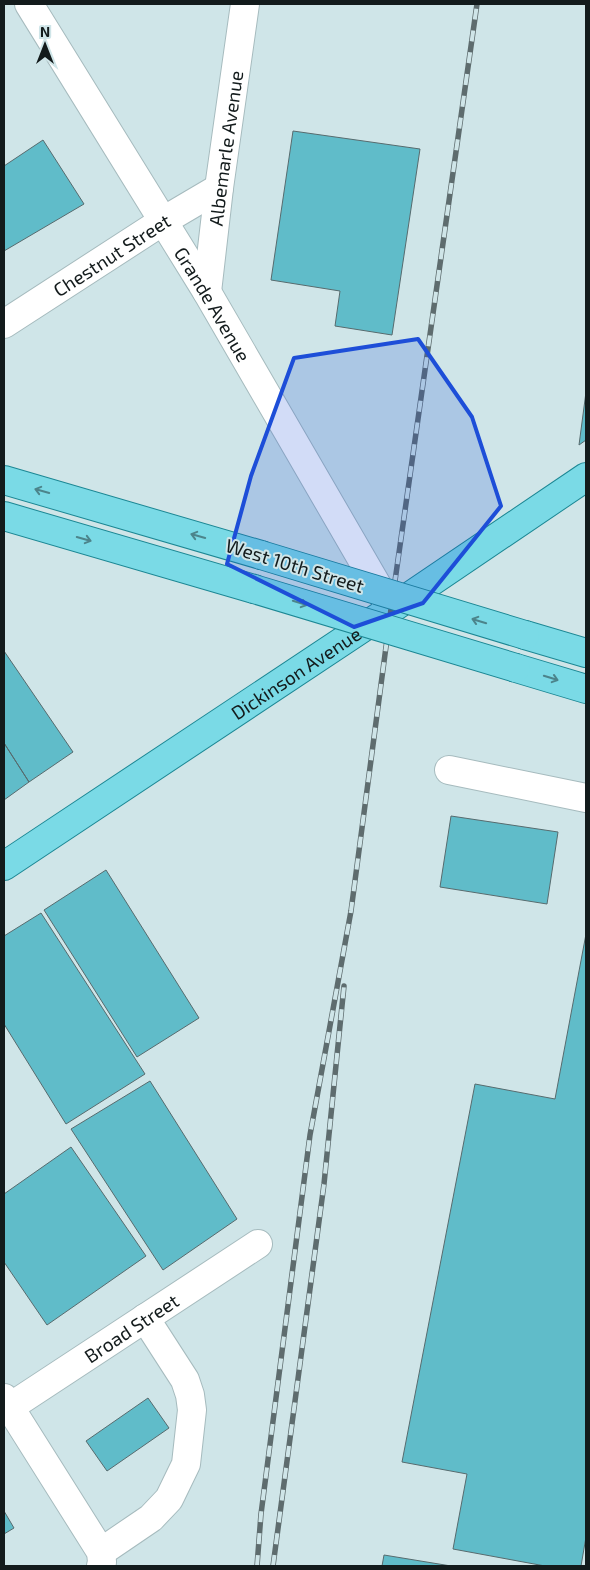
<svg xmlns="http://www.w3.org/2000/svg" width="590" height="1570" font-family="'Exo 2',sans-serif">
<style>
.building{fill:#60bcc9;stroke:#576b6e}
.lines{fill:none;stroke-linecap:round;stroke-linejoin:round}
.minor-casing{stroke:#a6bbbe;stroke-width:30}
.major-casing{stroke:#1c8794;stroke-width:30}
.minor{stroke:#fff;stroke-width:28}
.major{stroke:#7adae6;stroke-width:28}
.rail-casing{stroke:#5e6c6e;stroke-width:5.5}
.rail{stroke:#cfe5e8;stroke-width:4;stroke-dasharray:11;stroke-linecap:butt}
.major-bridge-casing{stroke:#1c8794;stroke-width:30;stroke-linecap:butt}
.major-bridge{stroke:#7adae6;stroke-width:28}
.oneway{stroke:#4c848b}
.marked{fill:#1d4ed8;fill-opacity:0.2;stroke:#1d4ed8;stroke-width:4;stroke-linejoin:round}
.labels{text-anchor:middle;dominant-baseline:central;stroke-width:4;stroke-linejoin:round;paint-order:stroke}
.street-label{font-size:19px;fill:#131b1c;stroke:#cfe5e8}
</style>
<rect width="100%" height="100%" fill="#cfe5e8"/>
<!-- building -->
<path class="building" d="M293,131L420,149L392,335L335,326L340,291L271,280Z
M43,140L84,204L4,251V166Z
M586,392V440L579,445Z
M4,651L73,752L29,782L4,743Z
M4,743L29,782L4,800Z
M451,816L558,832L547,904L440,887Z
M106,870L199,1018L137,1057L44,910Z
M41,913L145,1074L66,1124L4,1024V936Z
M586,934V1537L581,1566H545L453,1549L467,1474L402,1462L475,1084L555,1099Z
M150,1081L237,1219L163,1270L71,1129Z
M71,1147L146,1256L47,1325L4,1262V1194Z
M148,1398L169,1428L107,1471L86,1441Z
M4,1511L14,1528L4,1534Z
M384,1555L451,1566H382Z"/>
<g class="lines">
<!-- minor casing -->
<g class="minor-casing">
<g id="minor">
<path id="s1" d="M29,4L207,292L389,606"/>
<path id="s2" d="M207,292L219,188L245,4"/>
<path id="s3" d="M4,324L163,221L219,188"/>
<path d="M449,770L586,798"/>
<path d="M4,1398L101,1552L102,1562L101,1566"/>
<path id="s4" d="M4,1411L258,1244"/>
<path d="M101,1552L151,1518L169,1499L186,1464L192,1410L190,1395L185,1380L145,1318"/>
</g>
</g>
<!-- major casing -->
<g class="major-casing">
<g id="major">
<path d="M4,480L261,555"/>
<path d="M4,516L254,589"/>
<path d="M525,635L586,653"/>
<path d="M516,668L586,689"/>
<path id="s5" d="M4,866L391,609L586,477"/>
</g>
</g>
<!-- minor -->
<use href="#minor" class="minor"/>
<!-- major -->
<use href="#major" class="major"/>
<!-- rail casing -->
<g class="rail-casing">
<path id="rail" d="M257,1566L261,1514L310,1135L351,911L391,609L477,4
M273,1566L324,1184L344,986"/>
</g>
<!-- rail -->
<use href="#rail" class="rail"/>
<!-- major-bridge casing -->
<g class="major-bridge-casing">
<path id="major-bridge" d="M261,555L525,635
M254,589L516,668"/>
</g>
<!-- major-bridge -->
<use href="#major-bridge" class="major-bridge"/>
</g>
<!-- one-way arrows -->
<defs><path id="oneway-shaft" d="M-6 0H5M1.5-3L5.5 0L1.5 3" fill="none" stroke-width="1.6" stroke-linecap="round" stroke-linejoin="round" transform="scale(1.25)"/></defs>
<g class="oneway">
<use href="#oneway-shaft" transform="translate(42 491) rotate(-164)"/>
<use href="#oneway-shaft" transform="translate(198 536) rotate(-164)"/>
<use href="#oneway-shaft" transform="translate(84 539) rotate(16)"/>
<use href="#oneway-shaft" transform="translate(300 603) rotate(17)"/>
<use href="#oneway-shaft" transform="translate(479 621) rotate(-163)"/>
<use href="#oneway-shaft" transform="translate(551 678) rotate(17)"/>
</g>
<!-- marked area -->
<path class="marked" d="M418,339L472,417L501,506L423,603L354,627L227,564L251,476L294,358Z"/>
<g class="labels">
<!-- street labels -->
<g class="street-label">
<text stroke="none"><textPath href="#s2" startOffset="145">Albemarle Avenue</textPath></text>
<text stroke="none"><textPath href="#s3" startOffset="128">Chestnut Street</textPath></text>
<text stroke="none"><textPath href="#s1" startOffset="352">Grande Avenue</textPath></text>
<text transform="translate(295 565) rotate(17)">West 10th Street</text>
<text stroke="none"><textPath href="#s5" startOffset="350">Dickinson Avenue</textPath></text>
<text stroke="none"><textPath href="#s4" startOffset="152">Broad Street</textPath></text>
</g>
</g>
<!-- border -->
<rect width="590" height="1570" fill="none" stroke="#131b1c" stroke-width="10"/>
<!-- north arrow -->
<g transform="translate(45 45)" stroke="#cfe5e8" stroke-width="4" paint-order="stroke">
<path d="M0-4L9 19L0 12L-9 19Z" fill="#131b1c"/>
<text y="-8" font-size="14" font-weight="bold" text-anchor="middle" fill="#131b1c">N</text>
</g>
</svg>
